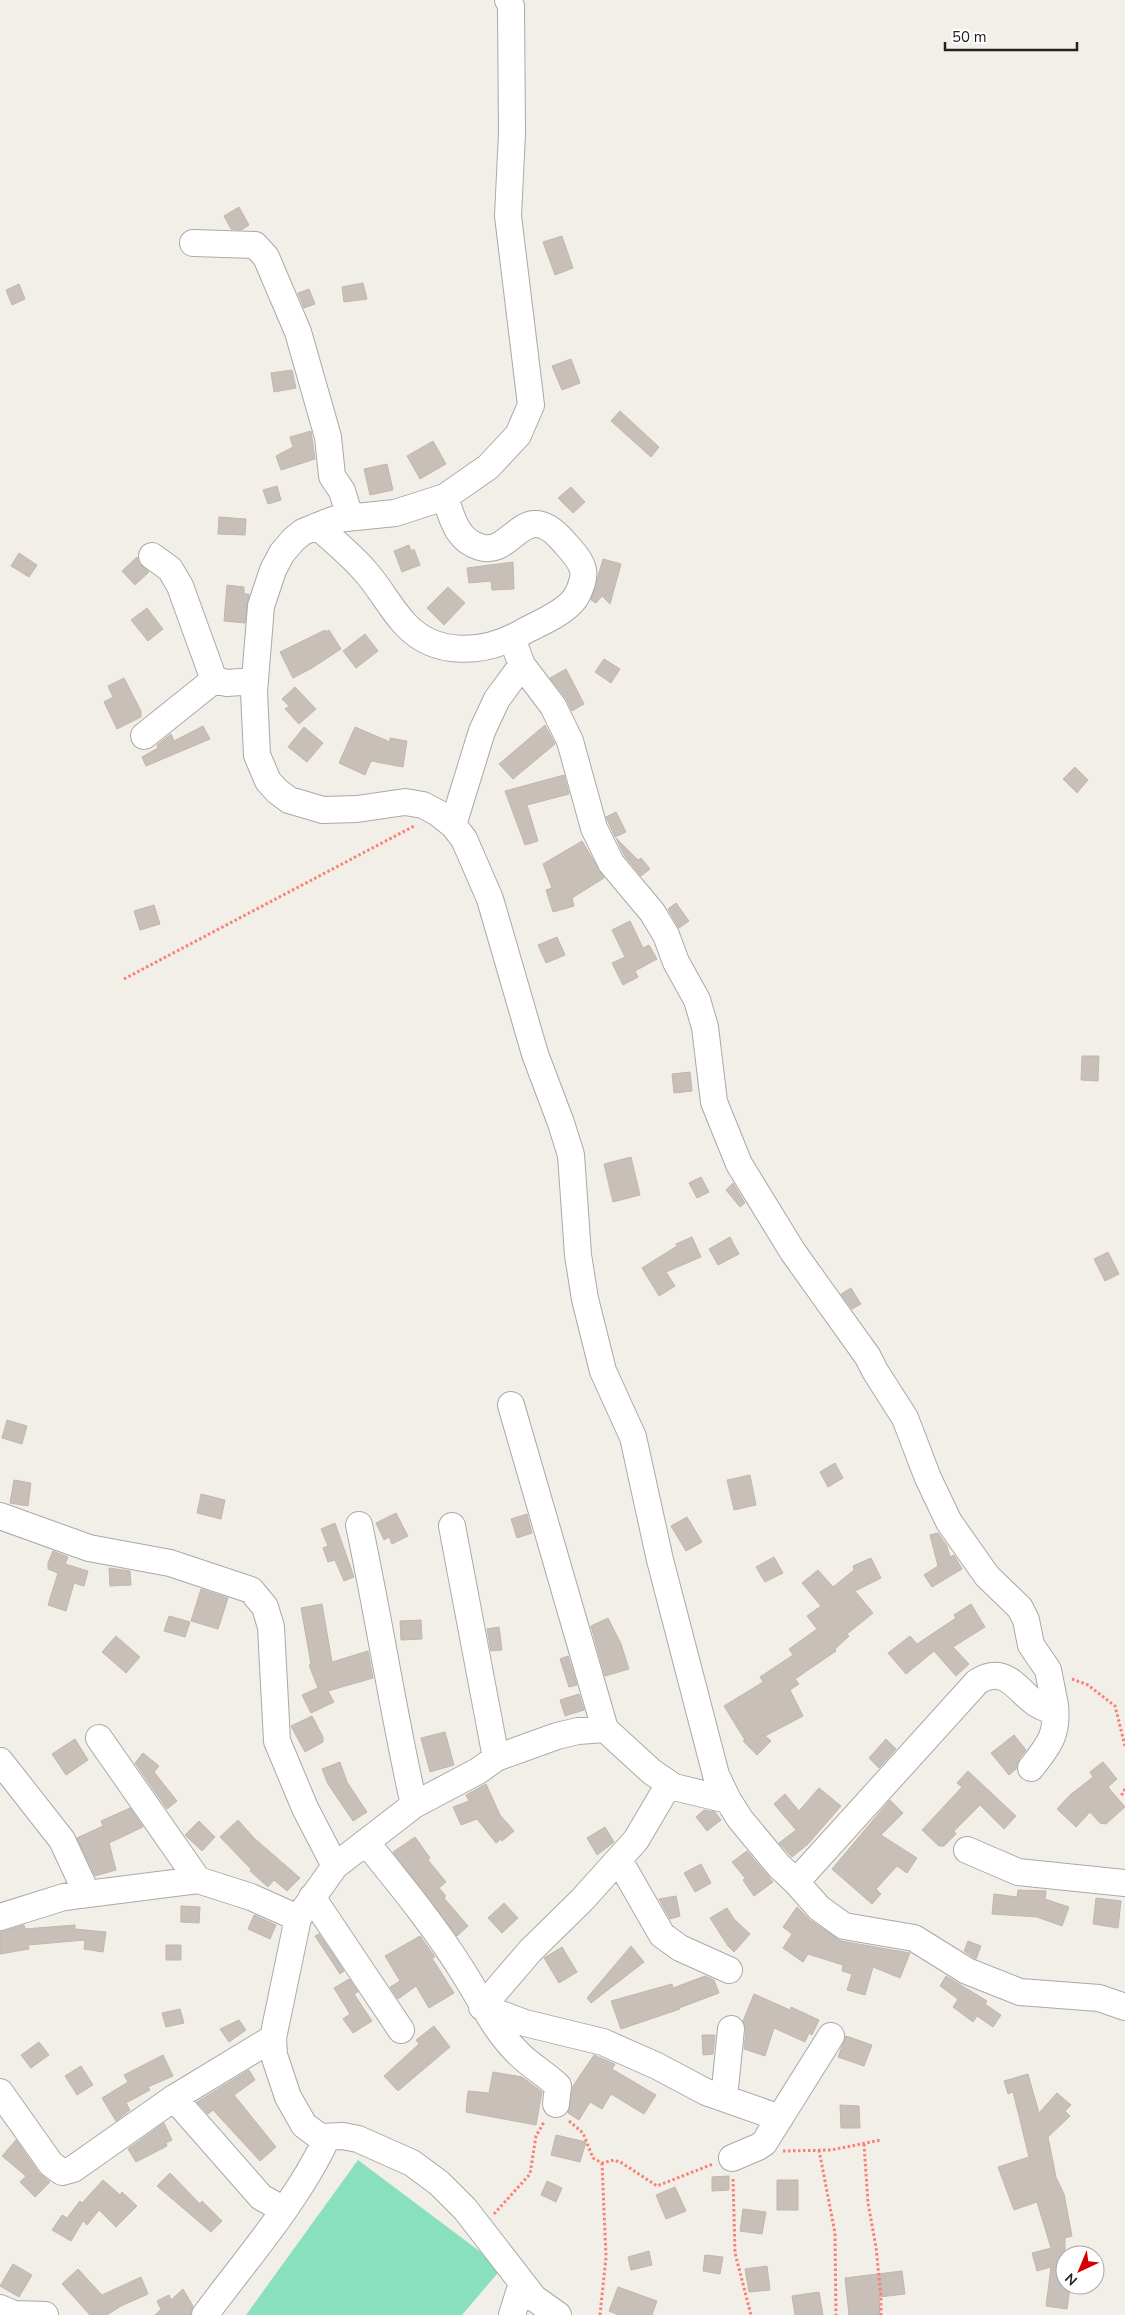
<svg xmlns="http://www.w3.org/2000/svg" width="1125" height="2315" font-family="'Nunito Sans',sans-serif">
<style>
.pitch{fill:#88e0be}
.building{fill:#c7bfb8;stroke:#c4b6ab}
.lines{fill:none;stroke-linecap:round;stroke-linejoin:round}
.minor-casing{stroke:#a9a9a9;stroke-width:28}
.path{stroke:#fa8072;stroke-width:3;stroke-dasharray:2.5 2.5;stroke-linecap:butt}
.minor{stroke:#fff;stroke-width:26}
</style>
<rect width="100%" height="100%" fill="#f2efe9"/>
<!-- pitch -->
<path class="pitch" d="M358,2160L502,2268L462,2315H246Z"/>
<!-- building -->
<path class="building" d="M239,207L249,225L241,230L231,229L224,216Z
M562,236L573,268L555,275L543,242Z
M363,283L367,299L344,302L342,287Z
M19,284L25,299L12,305L6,290Z
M309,289L315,304L304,308L298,293Z
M571,359L580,383L562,390L552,366Z
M292,370L296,388L274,392L271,373Z
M620,411L659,447L651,457L611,421Z
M311,431L315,459L281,470L276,456L293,447L290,437Z
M433,441L446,464L420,479L407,456Z
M387,464L393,490L370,495L364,469Z
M277,486L281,500L268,504L263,490Z
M571,487L585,502L573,513L558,498Z
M219,517L246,519L245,535L218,534Z
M409,545L411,551L414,549L420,565L402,572L394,551Z
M19,553L37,565L29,577L11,566Z
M137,557L139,563L149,572L135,585L122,571Z
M603,559L621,564L610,604L602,596L596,603L591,600Z
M513,562L514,589L492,590L491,581L469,583L467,568Z
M227,585L244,587V594H249L245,623L224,621Z
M448,587L465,603L444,625L427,608Z
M147,608L163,629L148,641L131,620Z
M325,630L326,632L329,630L341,649L312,668L293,678L280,652Z
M365,634L378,651L356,668L343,651Z
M604,659L620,669L611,683L595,672Z
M566,669L584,704L572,711L565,697L550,678Z
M124,678L141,711V717L117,729L104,702L113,697L108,686Z
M295,687L316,709L299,724L285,709L289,706L282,699Z
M545,725L555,744L513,779L499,764Z
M203,726L210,739L146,766L142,757L158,748L157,745L171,734L174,741Z
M304,727L323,743L307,762L288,747Z
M355,727L390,742V738L407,741L403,767L371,761L365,775L339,763Z
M1075,767L1088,780L1077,793L1063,779Z
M564,775L569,794L527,805L538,841L525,845L505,791Z
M616,812L626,832L615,837L606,817Z
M616,838L638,860L641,858L650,869L641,876L624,855Z
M582,841L604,878L572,898L574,906L553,912L546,890L552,888L543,864Z
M676,903L689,921L679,928L668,909Z
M154,905L160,924L140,930L134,911Z
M630,921L643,948L649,945L657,959L635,971L638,977L623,985L612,963L625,957L612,930Z
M557,937L565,955L546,963L538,945Z
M1082,1056H1099L1098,1081L1081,1080Z
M690,1072L692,1091L674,1093L672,1074Z
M631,1157L640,1195L613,1202L604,1164Z
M701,1177L709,1192L697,1198L689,1183Z
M733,1183L745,1203L740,1207L726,1190Z
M692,1237L701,1257L666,1272L675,1286L659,1296L642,1268L677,1246L676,1244Z
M730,1237L739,1254L718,1265L709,1249Z
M1108,1252L1119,1274L1105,1281L1094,1259Z
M851,1288L861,1304L852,1309L841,1294Z
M7,1420L27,1426L22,1444L2,1438Z
M835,1463L843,1478L828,1487L820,1472Z
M750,1475L756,1505L734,1510L727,1480Z
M14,1480L31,1483L28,1506L10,1503Z
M201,1494L225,1500L221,1519L197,1513Z
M396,1513L408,1536L392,1544L389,1537L384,1540L376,1523Z
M527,1514L532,1533L517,1538L511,1519Z
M687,1517L702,1542L686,1551L671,1526Z
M335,1523L354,1577L344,1581L335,1560L328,1562L323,1548L328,1546L321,1529Z
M938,1533L947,1546L950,1557L954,1555L962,1569L932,1587L924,1575L938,1566L930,1535Z
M53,1551L68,1557L65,1564L88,1571L84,1586L74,1583L66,1611L48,1605L58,1573L48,1569V1563Z
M774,1557L783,1573L765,1582L756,1567Z
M871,1558L881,1578L855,1591L873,1613L847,1634L849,1636L835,1649L836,1651L795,1679L799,1684L790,1690L803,1716L765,1736L771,1741L757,1755L743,1741L745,1740L724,1706L763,1682L760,1677L793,1655L789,1649L817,1629L807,1616L821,1606L802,1583L818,1570L833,1587L854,1570L853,1566Z
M109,1568L130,1571L131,1585L110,1586Z
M201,1589L228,1598L218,1629L191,1621Z
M322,1604L332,1662L368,1651L373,1678L328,1691L334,1702L311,1713L302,1695L318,1688L309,1665L311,1664L301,1608Z
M971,1604L985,1627L953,1647L969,1664L956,1676L934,1651L906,1674L888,1653L910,1636L917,1644L956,1618L954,1615Z
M169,1616L190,1622L185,1637L164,1631Z
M608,1618L621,1644L629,1669L605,1676L591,1626Z
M421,1620L422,1639L401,1640L400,1621Z
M499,1627L502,1650L491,1651L487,1629Z
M116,1636L140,1657L126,1673L102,1652Z
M568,1656L577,1685L569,1687L560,1659Z
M579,1694L584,1710L565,1716L560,1700Z
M312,1716L323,1737V1742L305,1752L291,1726Z
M445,1732L454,1765L430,1772L421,1738Z
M1014,1735L1026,1750L1019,1759L1016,1769L1009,1775L991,1753Z
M75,1739L88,1760L66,1775L52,1754Z
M886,1739L896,1749L879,1768L869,1758Z
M143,1753L159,1766L154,1772L177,1801L167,1809L135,1763Z
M340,1762L347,1782L367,1812L353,1821L328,1784L322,1769Z
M1103,1762L1117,1779L1108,1787L1125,1807L1106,1824L1100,1823L1090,1812L1076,1827L1057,1809L1070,1795L1093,1777L1090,1772Z
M968,1771L1016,1816L1004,1829L980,1805L954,1831L956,1834L944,1846H939L922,1830L962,1787L957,1783Z
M486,1784L500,1815L514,1831L502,1841L501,1839L496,1843L477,1819L461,1825L453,1807L469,1801L466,1795Z
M819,1788L841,1806L808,1844L792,1857L779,1843L796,1830L774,1804L785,1794L799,1811Z
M890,1800L903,1813L881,1835L917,1858L907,1873L897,1866L876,1889L881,1894L872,1904L832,1869Z
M130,1808L143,1827L109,1843L116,1870L95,1876L77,1838L103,1826L101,1821Z
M704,1810L715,1812L721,1820L707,1831L696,1817Z
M238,1820L254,1838L300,1878L287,1891L274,1880L268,1887L250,1871L251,1869L220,1837Z
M199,1821L215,1837L202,1851L185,1835Z
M605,1827L614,1842L597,1855L587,1838Z
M415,1837L430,1858L428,1860L446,1882L439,1888L446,1896L444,1898L468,1926L457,1936L393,1852Z
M747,1851L773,1882L754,1896L743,1880L745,1878L732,1862Z
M701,1864L711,1883L695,1892L684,1873Z
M1018,1890L1046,1891L1045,1899L1069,1907L1062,1926L1037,1917L992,1914L994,1894L1017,1897Z
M676,1896L680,1916L670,1919L659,1899Z
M1096,1898L1121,1901L1118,1928L1093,1924Z
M504,1903L518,1918L502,1933L488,1918Z
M181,1906L200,1907L199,1923L181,1922Z
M797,1907L810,1920L841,1941L910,1953L900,1978L873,1967L865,1995L847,1990L852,1974L842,1971L843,1965L808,1954L803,1962L783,1948L792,1934L783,1927Z
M727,1908L734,1919L750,1934L734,1952L728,1946L710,1918Z
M254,1915L276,1925L270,1939L248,1929Z
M24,1925L25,1929L75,1925V1929L106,1932L103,1952L84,1949L85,1940L28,1945L29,1949L0,1954V1932Z
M319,1934L344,1971L340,1974L315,1936Z
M420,1936L435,1957L432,1958L454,1993L429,2008L416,1986L398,1999L390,1987L400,1981L385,1956Z
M968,1941L981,1946L976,1959L964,1951Z
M166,1945H181V1960H166Z
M631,1946L644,1962L591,2003L587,1998Z
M562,1947L577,1972L559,1983L544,1958Z
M705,1976L714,1980L719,1993L679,2008L680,2009L621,2029L611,2001L672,1984L673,1988Z
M946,1976L987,2001L985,2004L1001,2015L993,2027L977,2016L973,2022L953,2007L958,1999L940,1986Z
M349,1979L358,1992L354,1994L372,2021L353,2033L343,2019L350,2014L334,1988Z
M754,1994L790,2010L791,2007L819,2020L812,2035L809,2033L805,2042L774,2028L765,2056L744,2049L746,2030L743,2021Z
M180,2009L184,2023L166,2027L162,2013Z
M239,2020L246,2030L229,2042L220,2029Z
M434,2026L450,2047L398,2091L384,2076L419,2044L416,2040Z
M702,2035H715L713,2054L703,2055Z
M846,2036L872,2045L864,2066L838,2057Z
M39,2042L49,2055L31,2068L21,2055Z
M163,2055L173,2076L148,2087L150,2090L126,2103L130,2110L116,2121L102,2098L128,2082L124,2075Z
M594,2055L615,2064L612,2069L656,2095L644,2114L611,2094L602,2109L590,2102L579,2120L568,2113L573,2086Z
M81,2066L93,2085L77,2095L65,2076Z
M249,2070L255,2080L234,2095L276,2147L260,2161L213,2110L208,2114L197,2102Z
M493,2072L522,2077L542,2092L536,2125L466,2112L468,2091L489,2093Z
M1028,2074L1039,2113L1057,2093L1071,2105L1065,2111L1070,2116L1048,2137L1056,2177L1064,2194L1072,2236L1065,2238V2289L1070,2288L1067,2309L1046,2306L1051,2267L1037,2271L1032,2253L1051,2248L1037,2202L1014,2210L998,2167L1029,2157L1013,2092L1008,2094L1004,2081Z
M840,2105L859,2106L860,2128H841Z
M164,2123L172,2140L166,2143L167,2146L136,2162L128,2149Z
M556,2135L586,2142L580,2162L551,2155Z
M16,2140L39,2173L50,2182L35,2197L20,2182L26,2176L2,2156Z
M170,2173L200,2204L202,2201L222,2221L211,2232L157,2186Z
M729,2176V2190L712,2191V2177Z
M103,2180L120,2195L122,2192L137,2206L116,2227L99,2210L87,2225L83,2221L71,2241L52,2230L62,2215L67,2218L80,2201L82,2203Z
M777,2180H798V2210H777Z
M547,2181L562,2188L556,2202L541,2195Z
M675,2187L686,2211L666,2219L656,2195Z
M743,2209L766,2212L762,2234L740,2231Z
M649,2251L652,2265L631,2270L628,2257Z
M705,2255L723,2257L720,2274L703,2271Z
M13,2264L32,2275L19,2297L0,2286Z
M767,2266L770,2290L749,2292L745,2269Z
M78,2269L102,2295L141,2277L148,2294L121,2306L107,2315H90L62,2284Z
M902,2271L905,2294L879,2297L880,2315H849L845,2278Z
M618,2287L657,2301L652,2315H619L609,2311Z
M183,2289L193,2306L190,2315H155L161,2309L157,2301L169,2295L171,2300Z
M819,2292L823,2315H795L792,2296Z"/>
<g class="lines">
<!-- minor casing -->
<g class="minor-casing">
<path id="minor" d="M508,0L511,6L512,133L508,216L531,405L518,435L488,467L445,497L395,513L336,519L325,523L303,532L294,539L282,553L273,570L261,606L254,692L257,755L268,781L277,791L289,800L323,810L357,809L405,802L423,805L438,813L453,825L464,839L490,899L535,1054L561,1123L571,1155L578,1255L585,1299L603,1371L633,1437L660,1560L716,1775L728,1800L740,1819L779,1866L796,1882L819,1908L844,1926L914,1938L967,1971L1020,1992L1099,1998L1125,2007
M193,243L255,245L266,257L298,332L328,437L332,476L342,491L350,517
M317,526C333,540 350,554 364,570C379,586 390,608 405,624C435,657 484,654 521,633C537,624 559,616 572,602C578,596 585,579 583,570C581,560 571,550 564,542C523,494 513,558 480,547C456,540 452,517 445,497
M152,556L170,569L180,586L214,680L227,683L255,681
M512,639L522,665L553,706L570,741L594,828L611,863L652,912L666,935L676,962L697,1000L705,1027L714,1102L739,1164L793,1252L868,1357L875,1371L905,1418L928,1478L949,1522L987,1576L1020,1608L1026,1620L1031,1645L1048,1670L1055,1705L1049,1709C1020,1703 1012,1660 977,1682L796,1882
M144,736L214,680
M453,825L482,731L497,699L522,665
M511,1405L605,1729
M0,1516L89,1548L170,1563L251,1590L265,1607L271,1627L277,1741L305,1808L335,1866
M359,1525C379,1618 393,1712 414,1805
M452,1526L496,1758
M99,1738L198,1880
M0,1761L62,1840L87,1894
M1031,1768C1049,1745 1058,1735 1055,1705
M669,1784L636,1840L582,1900L530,1951L482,2007L525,2023L603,2042L657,2066L706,2092L780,2118
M366,1842C399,1883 432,1923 460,1967C479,1996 492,2027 517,2052C529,2065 546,2074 558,2086L556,2104
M967,1850L1018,1872L1125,1883
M619,1860L662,1935L680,1948L729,1970
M312,1897L401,2030
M0,1917L64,1897L198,1880L251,1897L298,1918
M0,2092L51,2164L62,2172L73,2169L174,2098L273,2038
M174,2098L261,2197L284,2210
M724,2098L731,2029
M732,2158L758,2147L764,2143L831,2036
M0,2308L14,2314L45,2315
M205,2315C247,2258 297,2202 327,2138
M512,2315L522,2283
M558,2315L534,2298L465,2209L439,2183L412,2163L358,2139L343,2136L320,2137L304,2125L288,2097L274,2055L273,2038L298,1918L335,1866L414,1805L478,1771L496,1758L557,1736L578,1731L605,1729L652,1772L674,1787L728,1800"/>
</g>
<!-- path -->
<path class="path" d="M124,979L416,825
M1072,1679L1088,1685L1115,1706L1125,1746
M1125,1789L1122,1794L1125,1797
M569,2121L583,2133L593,2158L602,2163L614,2160L622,2163L657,2186L713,2164
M864,2144L868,2203L876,2247L881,2297V2315
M819,2150L835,2233L836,2315
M783,2151L831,2150L881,2140
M733,2179L735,2253L751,2315
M494,2214L530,2174L536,2136L544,2122
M600,2315L606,2257L602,2163"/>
<!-- minor -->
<use href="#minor" class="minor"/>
</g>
<!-- north arrow -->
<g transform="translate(1080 2270) rotate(224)"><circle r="24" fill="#ffffff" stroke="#a7a7a7"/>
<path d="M0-4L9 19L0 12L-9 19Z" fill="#d40000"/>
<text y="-8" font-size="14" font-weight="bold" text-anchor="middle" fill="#222222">N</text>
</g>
<!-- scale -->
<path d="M945 42v8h132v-8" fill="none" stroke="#222222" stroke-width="2.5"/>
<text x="952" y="42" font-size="15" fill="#222222" stroke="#ffffff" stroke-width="4" paint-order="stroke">50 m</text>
</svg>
